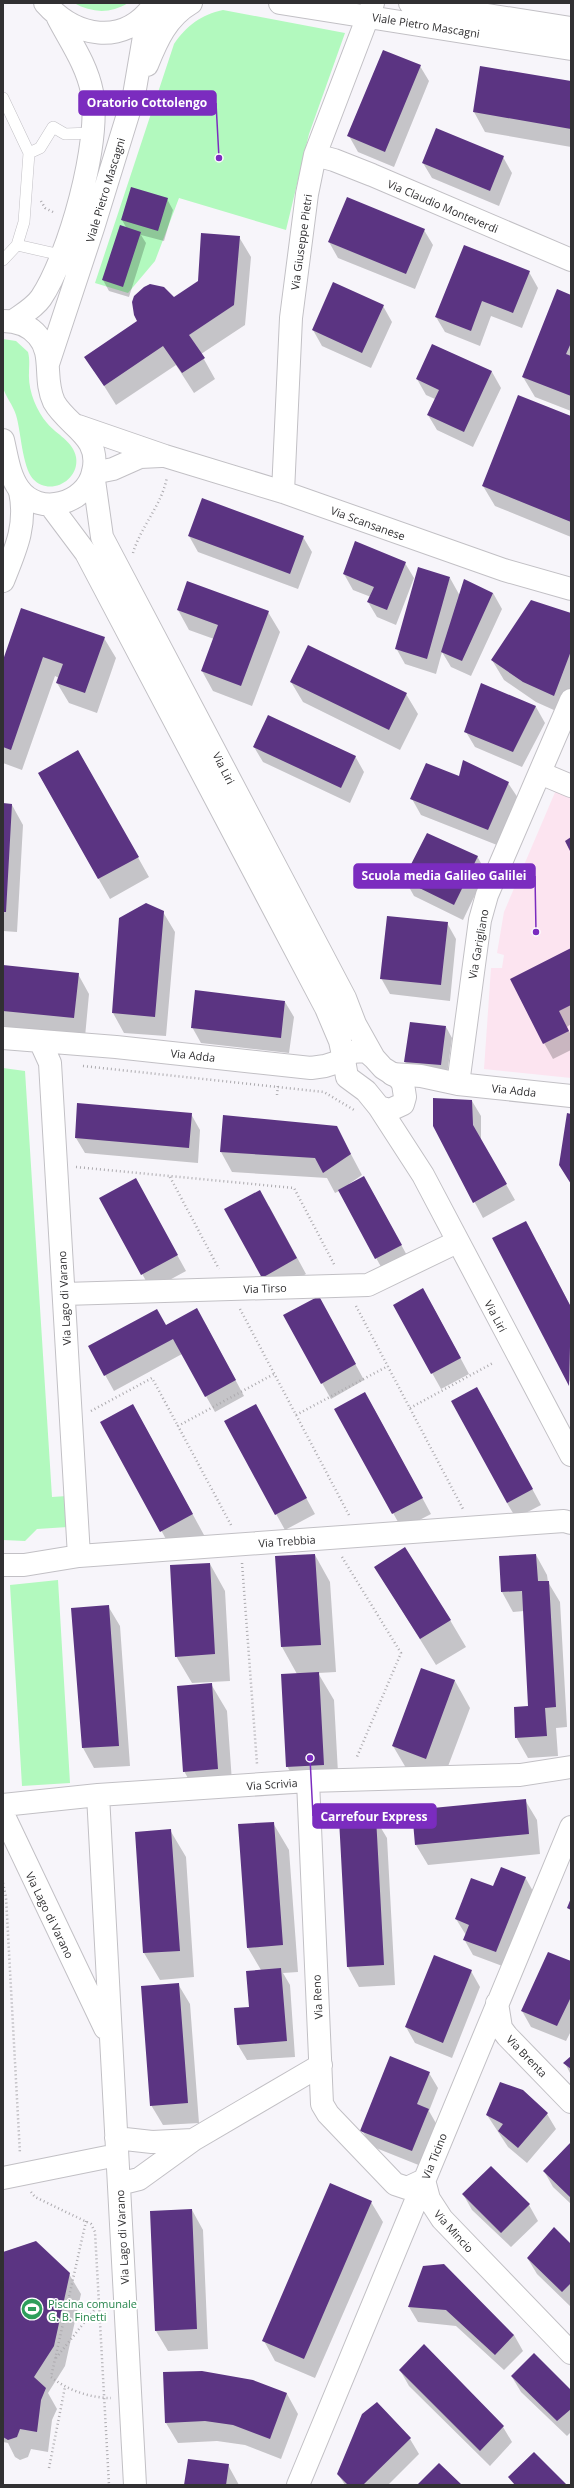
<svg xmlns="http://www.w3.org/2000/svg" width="574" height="2488" font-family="'Open Sans',sans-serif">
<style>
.education{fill:#fce4f0}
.green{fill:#b2f9be}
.shadow{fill:#0003}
.building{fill:#5b3482}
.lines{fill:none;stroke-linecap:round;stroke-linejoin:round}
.lane-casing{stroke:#c2c0c5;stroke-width:12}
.street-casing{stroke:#c2c0c5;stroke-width:24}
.secondary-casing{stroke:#c2c0c5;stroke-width:24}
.path{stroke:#acaaae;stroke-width:2.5;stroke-dasharray:1 3;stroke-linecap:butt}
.lane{stroke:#fff;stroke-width:11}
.street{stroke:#fff;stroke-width:22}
.secondary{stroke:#fff;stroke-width:22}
.labels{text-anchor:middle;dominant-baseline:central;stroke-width:4;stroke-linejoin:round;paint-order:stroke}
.street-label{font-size:11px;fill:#313032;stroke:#fff}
.leisure-label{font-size:11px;fill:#27864d;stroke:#fff;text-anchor:start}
.leader{fill:none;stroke:#7b2cbf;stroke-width:1.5}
.callout-dot{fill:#7b2cbf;stroke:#fff;stroke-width:1.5}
.callout{fill:#7b2cbf;stroke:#7b2cbf;stroke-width:1.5}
.callout-label{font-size:12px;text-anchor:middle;font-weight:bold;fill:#fff}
</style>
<rect width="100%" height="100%" fill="#f7f5fa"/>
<!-- education -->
<path class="education" d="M556,790L571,796V1078L484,1069L491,968H502L504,955L497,953L504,912Z"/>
<!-- green -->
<path class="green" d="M74,3H128C110,14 92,13 74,3Z
M223,10L345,33L309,134L286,230L179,198L155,261L128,293L95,283L174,44C187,25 201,15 223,10Z
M3,339L16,341L28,352C30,360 29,365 29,373C28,390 36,410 47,423C57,435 73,441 76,457C80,480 50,497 33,479C22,466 21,431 16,415C13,405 5,396 3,387C0,373 3,354 3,339Z
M3,1068L25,1071L52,1497L67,1496L68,1527L37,1529L25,1541L3,1540Z
M58,1580L70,1783L22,1786L10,1585Z"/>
<!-- shadow -->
<path class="shadow" d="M420,66L429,81L394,167L358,152L349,136Z
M481,67L571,82V147L485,132L474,112Z
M503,157L512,173L499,206L432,178L423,163Z
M167,199L173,210L164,241L141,235L146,243L129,297L109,291L103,280L127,229L122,220Z
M424,230L433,245L415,289L338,258L329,242Z
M239,237L251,257L245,325L201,354L215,379L194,393L176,365L116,405L86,357L198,282Z
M529,272L538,288L522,328L491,316L480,346L445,332L436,317Z
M571,296V411L535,397L523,377Z
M383,306L392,322L371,368L322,346L313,330Z
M433,345L492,372L501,388L473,447L437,430L428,415L435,399L426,395L417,379Z
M571,417V537L495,506L483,486Z
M189,536L303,537L312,552L298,589L198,552Z
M405,563L414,578L396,625L377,617L368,602L371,597L353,590L344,574Z
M450,578L460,596L493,593L502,609L471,676L451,667L442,652L436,674L405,664L396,648Z
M178,610L268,612L280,632L252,706L213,691L202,671L214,639L189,630Z
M571,614V700L565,715L536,702L504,680L492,660Z
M104,638L116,658L97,713L69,703L57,683L59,678L55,676L22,770L3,763V663Z
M291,682L406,694L418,714L400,750L303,702Z
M482,684L536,707L545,723L522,767L475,747L466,732Z
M254,747L355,756L364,772L350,803L263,762Z
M78,751L149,877L110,899L39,774Z
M460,778L508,783L518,798L497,845L421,815L412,799Z
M3,804L12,805L23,825L17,932L3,931Z
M477,856L486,872L463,920L414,896L405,880Z
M163,912L175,932L166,1036L124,1033L113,1013Z
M447,923L456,939L450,1001L390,994L381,978Z
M571,949V1024L567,1027L571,1035V1050L553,1059L544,1043Z
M3,966L78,974L89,994L85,1037L3,1029Z
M285,1002L294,1017L289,1053L201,1043L192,1027Z
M446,1027L452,1038L447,1075L411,1072L405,1062Z
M472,1101L481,1116V1141L515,1200L483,1218L434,1126Z
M191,1114L200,1130L198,1163L85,1153L76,1138Z
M336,1126L362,1175L349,1184L373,1193L410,1261L385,1274L339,1191L335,1193L327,1178L232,1172L221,1152Z
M144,1195L186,1271L151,1290L101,1199Z
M269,1206L306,1274L272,1293L263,1277Z
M493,1239L537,1242L571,1307V1384Z
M394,1305H432L469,1374L441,1389Z
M327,1312L364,1380L331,1399L322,1383Z
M206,1325L244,1396L215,1412L182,1354L114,1391L89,1346Z
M486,1404L541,1505L516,1518L507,1503Z
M335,1409H374L431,1514L402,1529Z
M264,1421L315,1514L285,1530L225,1422Z
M102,1422L144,1425L204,1535L173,1552Z
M315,1555L330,1582L336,1672L318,1673L334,1700L339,1791L302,1793L287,1766L297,1674L282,1647L276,1557Z
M536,1555L547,1575L548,1582L560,1602L567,1727L556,1728L558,1756L528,1758L516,1737L529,1707L524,1611L513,1612L502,1592Z
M210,1564L225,1591L230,1681L192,1683L176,1656Z
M375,1567L450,1620L466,1647L436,1665Z
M108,1606L120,1626L130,1766L94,1768L83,1748L72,1609Z
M422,1669L455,1681L470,1708L441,1785L409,1773L393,1746Z
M211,1684L227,1711L233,1796L199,1798L184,1771Z
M525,1800L537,1820L540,1854L428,1865L416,1845Z
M375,1818L387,1838L395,1985L359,1987L348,1967Z
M273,1823L289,1850L298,1972L283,1973L290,1985L295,2057L247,2060L238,2045L261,1970L248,1948Z
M170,1830L186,1857L194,1977L160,1980L144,1953Z
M525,1877L534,1893L505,1967L473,1955L464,1939L466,1935L456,1919L493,1888Z
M571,1962V2031L566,2041L531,2027L522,2011Z
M471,1971L480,1987L452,2058L415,2043L406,2027Z
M178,1984L190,2004L199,2123L163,2125L151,2105Z
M571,2057V2075L565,2063Z
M429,2073L438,2088L429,2111L437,2125L421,2166L371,2146L362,2130Z
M547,2114L556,2129L527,2163L508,2147L487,2115Z
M571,2143V2204L553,2187L544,2171Z
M463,2194L529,2205L538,2221L511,2247L472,2210Z
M371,2202L383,2222L315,2378L275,2361L264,2341Z
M192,2210L203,2230L208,2349L168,2351L156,2331Z
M571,2245V2307L537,2274L528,2259Z
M3,2253L69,2274L81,2294L65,2366L48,2393L57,2409L52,2420L48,2452L31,2449L28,2457L20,2460L15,2457L8,2443L3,2442Z
M424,2267L514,2335L523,2351L504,2370L456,2326L418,2322L409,2307Z
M400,2370L503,2427L512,2442L490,2466L409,2386Z
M164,2373L287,2394L298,2414L281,2459L245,2445L217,2441L178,2443L166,2423Z
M512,2377L571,2392V2432L567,2436L521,2392Z
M410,2439L419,2454L388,2485H345L338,2474Z
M228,2465L239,2485H185Z"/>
<!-- building -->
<path class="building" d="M383,50L421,65L385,152L347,136Z
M480,66L571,81V129L473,112Z
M436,128L504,156L490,191L422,163Z
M131,187L168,198L158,231L121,220Z
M347,197L425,229L406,274L328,242Z
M120,225L141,232L123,287L102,280Z
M201,233L240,236L234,305L189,335L205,358L182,373L163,346L104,386L84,357L137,321L134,315L132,302L134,296L144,287L150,284L164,287L174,297L198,281Z
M464,245L530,271L513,313L482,301L471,331L435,317Z
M333,282L384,305L362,353L312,330Z
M557,289L571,295V343L566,354L571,356V396L522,377Z
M432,344L492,371L464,432L427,415L439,390L416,379Z
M518,395L571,416V522L482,486Z
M202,498L304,536L290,574L188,536Z
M355,541L406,562L387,610L367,602L374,587L343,574Z
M418,567L450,577L427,659L395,649Z
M464,579L493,593L462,661L441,652Z
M187,581L269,611L241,686L201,671L218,625L177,610Z
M531,600L571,613V651L554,696L523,682L491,660Z
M21,608L105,637L85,693L56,683L63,664L43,657L11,750L3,747V660Z
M308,645L407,693L389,730L290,682Z
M481,683L536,706L513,752L464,732Z
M268,715L356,756L341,788L253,747Z
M78,750L139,857L98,879L38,773Z
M463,760L509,782L488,830L410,799L426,763L459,776Z
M3,803L12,804L6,912H3Z
M427,833L478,856L454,905L403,880Z
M571,837V853L565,841Z
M146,903L164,911L155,1017L112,1013L119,918Z
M387,916L448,922L441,985L380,979Z
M571,948V1005L559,1011L569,1031L543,1044L510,979Z
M3,965L79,973L74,1018L3,1011Z
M195,990L285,1001L281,1038L191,1028Z
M410,1022L446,1026L441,1065L404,1062Z
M433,1098L472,1100L473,1125L507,1184L473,1203L433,1126Z
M77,1103L192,1113L189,1148L75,1138Z
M567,1113L571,1114V1184L559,1165Z
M223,1115L337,1126L351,1154L323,1173L315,1158L220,1152Z
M364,1176L402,1245L375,1259L338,1190Z
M136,1178L178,1255L141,1275L99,1198Z
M260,1190L297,1258L262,1278L224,1209Z
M526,1221L571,1307L569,1386L492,1238Z
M423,1288L461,1358L431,1374L393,1305Z
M319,1296L356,1364L321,1384L283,1315Z
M197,1308L236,1380L205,1397L173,1339L104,1376L88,1346L157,1309L166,1325Z
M477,1387L533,1489L507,1503L451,1401Z
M365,1392L423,1498L392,1514L334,1409Z
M133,1404L193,1514L160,1532L100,1422Z
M256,1404L307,1498L275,1515L224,1421Z
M405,1547L451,1620L420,1639L374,1567Z
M315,1554L321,1645L281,1647L275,1556Z
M536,1554L538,1581H549L556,1707L545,1708L547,1736L515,1738L514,1707L528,1706L522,1591L501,1592L499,1556Z
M210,1563L215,1654L175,1657L170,1565Z
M109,1605L119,1746L82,1748L71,1608Z
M421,1668L455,1680L426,1759L392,1746Z
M319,1672L324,1765L286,1767L281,1674Z
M212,1683L218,1769L183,1772L177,1686Z
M526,1799L529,1834L415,1845L412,1810Z
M376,1817L384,1965L347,1967L339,1819Z
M274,1822L283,1945L247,1948L238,1824Z
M171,1829L180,1951L143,1953L135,1832Z
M501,1867L526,1877L496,1952L463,1940L469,1925L455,1919L471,1878L493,1886Z
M571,1898V1910L567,1908Z
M548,1952L571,1961V1997L557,2026L521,2011Z
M434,1955L472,1970L443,2043L405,2027Z
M281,1968L287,2041L237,2045L234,2008L249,2007L246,1971Z
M179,1983L188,2103L150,2106L141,1986Z
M390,2056L430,2072L417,2104L429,2109L412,2151L360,2131Z
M571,2056V2069L563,2063Z
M500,2082L523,2090L548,2113L518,2148L498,2131L503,2124L486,2115Z
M571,2142V2198L543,2171Z
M491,2166L530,2204L501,2233L462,2194Z
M330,2183L372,2201L304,2359L262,2341Z
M192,2209L197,2329L155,2331L150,2211Z
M554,2227L571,2244V2283L562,2292L527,2258Z
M36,2241L70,2273L54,2346L34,2377L46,2388L41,2400L37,2432L20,2429L17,2437L8,2440L3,2437V2252Z
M444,2264L514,2335L495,2355L446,2310L408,2307L423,2266Z
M424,2344L504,2426L480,2451L399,2370Z
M534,2353L571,2390V2409L557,2421L511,2376Z
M202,2371L253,2380L287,2393L270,2439L233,2425L205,2421L165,2423L163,2372Z
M377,2402L411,2438L363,2485H348L337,2474L362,2414Z
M534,2452L567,2485H515L508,2477Z
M188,2459L229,2464L226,2485H184Z
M439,2463L462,2485H417Z"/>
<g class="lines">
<!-- lane casing -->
<g class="lane-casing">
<path id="lane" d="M3,98L29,153L24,222L17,245L3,260
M29,153L40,148L53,127L65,134L92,133
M17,245L61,255"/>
</g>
<!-- street casing -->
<g class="street-casing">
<path id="street" d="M315,155L334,160L372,175L571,260
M78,426L165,456L283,492L504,570L571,589
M93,473L113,469L140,457L161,456
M283,492L291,318L307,194L315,155L373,3
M3,581C16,549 27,525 20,491
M540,773L571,786
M3,1038L116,1047L311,1068L325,1066L344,1060
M40,1041L50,1063L79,1556
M392,1074L421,1076L458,1084L571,1096
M458,1084L480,920L487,895L571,700
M64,1294L368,1285L457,1242
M3,1565H24L79,1556L564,1521L571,1523
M308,1781L322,2104L328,2114L395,2184L407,2188L424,2180L429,2199L442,2219L571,2353
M98,1795L135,2485
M3,1805L98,1795L308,1781L520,1775L571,1767
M3,1814L105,2028
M497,2003L501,2028L507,2036L571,2102
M116,2138L152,2142L193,2140
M3,2178L117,2155
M119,2184L139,2179L193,2140L321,2065
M298,2485L571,1827"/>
</g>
<!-- secondary casing -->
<g class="secondary-casing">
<path id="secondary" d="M45,3C75,37 123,47 153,6
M280,3L571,49
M410,3L571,28
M147,65C157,40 167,17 191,3
M3,321C16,321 29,325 38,336C54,354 43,379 54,402C68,427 102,436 93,472C86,504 39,517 19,489C9,475 7,457 3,440
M13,321C23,314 34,308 41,298C69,256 101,142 92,92C87,65 70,41 58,18
M48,364L93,228L134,95L148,13L180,3
M93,473L102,537L345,998L355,1024L374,1058L383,1068L399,1078L403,1084L405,1097L403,1104L390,1110L379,1107L366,1091L347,1077L344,1060L351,1052L366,1051L374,1058
M50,505L86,553L326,1008L340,1041L344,1060
M379,1107L423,1175L571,1455"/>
</g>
<!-- path -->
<path class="path" d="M41,201L45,208L55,213
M133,553C141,526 162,505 167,477
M83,1066L324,1092L354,1110
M277,1095L278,1085
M76,1167L294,1188L335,1266
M170,1177L219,1269
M356,1306L463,1509
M240,1309L350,1517
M410,1408L493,1363
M91,1411L152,1378L178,1426
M296,1415L388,1366
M231,1525L178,1426L274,1374
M342,1557L401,1653L356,1759
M242,1563L257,1764
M3,1883L6,1897L20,2154
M31,2192L35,2197L91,2224L95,2232L109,2485
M86,2221L51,2377C67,2390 90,2398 111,2398
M56,2358L99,2304H107
M49,2468L65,2387"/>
<!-- lane -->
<use href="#lane" class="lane"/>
<!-- street -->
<use href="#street" class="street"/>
<!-- secondary -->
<use href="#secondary" class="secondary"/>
</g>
<!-- icons -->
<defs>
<g id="stadium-disc" transform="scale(1.15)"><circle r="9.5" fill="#2e9e5b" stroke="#fff"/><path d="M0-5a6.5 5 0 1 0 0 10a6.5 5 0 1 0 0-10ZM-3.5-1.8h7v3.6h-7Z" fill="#fff"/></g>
</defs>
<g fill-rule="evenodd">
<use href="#stadium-disc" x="32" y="2309"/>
</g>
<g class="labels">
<!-- street labels -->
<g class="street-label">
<text transform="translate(426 25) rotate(9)">Viale Pietro Mascagni</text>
<text transform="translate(105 190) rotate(-73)">Viale Pietro Mascagni</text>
<text transform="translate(443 206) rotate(23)">Via Claudio Monteverdi</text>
<text transform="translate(301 242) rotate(-82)">Via Giuseppe Pietri</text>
<text transform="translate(368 523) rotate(20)">Via Scansanese</text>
<text transform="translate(224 768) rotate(63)">Via Liri</text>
<text transform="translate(478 944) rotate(-80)">Via Garigliano</text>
<text transform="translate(193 1055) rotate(6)">Via Adda</text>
<text transform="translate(514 1090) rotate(6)">Via Adda</text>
<text transform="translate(265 1288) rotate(-2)">Via Tirso</text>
<text transform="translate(64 1298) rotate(-93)">Via Lago di Varano</text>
<text transform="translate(496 1316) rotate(62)">Via Liri</text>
<text transform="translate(287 1541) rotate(-4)">Via Trebbia</text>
<text transform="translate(272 1784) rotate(-4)">Via Scrivia</text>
<text transform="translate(50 1915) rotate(64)">Via Lago di Varano</text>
<text transform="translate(317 1997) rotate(-93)">Via Reno</text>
<text transform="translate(527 2056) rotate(46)">Via Brenta</text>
<text transform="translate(434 2156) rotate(-68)">Via Ticino</text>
<text transform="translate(454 2231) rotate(48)">Via Mincio</text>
<text transform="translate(122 2237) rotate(-93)">Via Lago di Varano</text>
</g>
<!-- leisure labels -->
<g class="leisure-label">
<text x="48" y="2303">Piscina comunale<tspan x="48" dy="13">G. B. Finetti</tspan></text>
</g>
</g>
<!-- callouts -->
<path class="leader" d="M219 158L216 103M536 932L535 876M310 1758L313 1816"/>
<g class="callout-dot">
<circle cx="219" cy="158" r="4"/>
<circle cx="536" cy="932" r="4"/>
<circle cx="310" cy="1758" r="4"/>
</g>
<g class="callout">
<rect x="79" y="91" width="137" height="24" rx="4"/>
<rect x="354" y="864" width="181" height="24" rx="4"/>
<rect x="313" y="1804" width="123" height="24" rx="4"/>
</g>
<g class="callout-label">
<text x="147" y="107">Oratorio Cottolengo</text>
<text x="444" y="880">Scuola media Galileo Galilei</text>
<text x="374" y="1821">Carrefour Express</text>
</g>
<!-- border -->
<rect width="574" height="2488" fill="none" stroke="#313032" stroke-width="8"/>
</svg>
